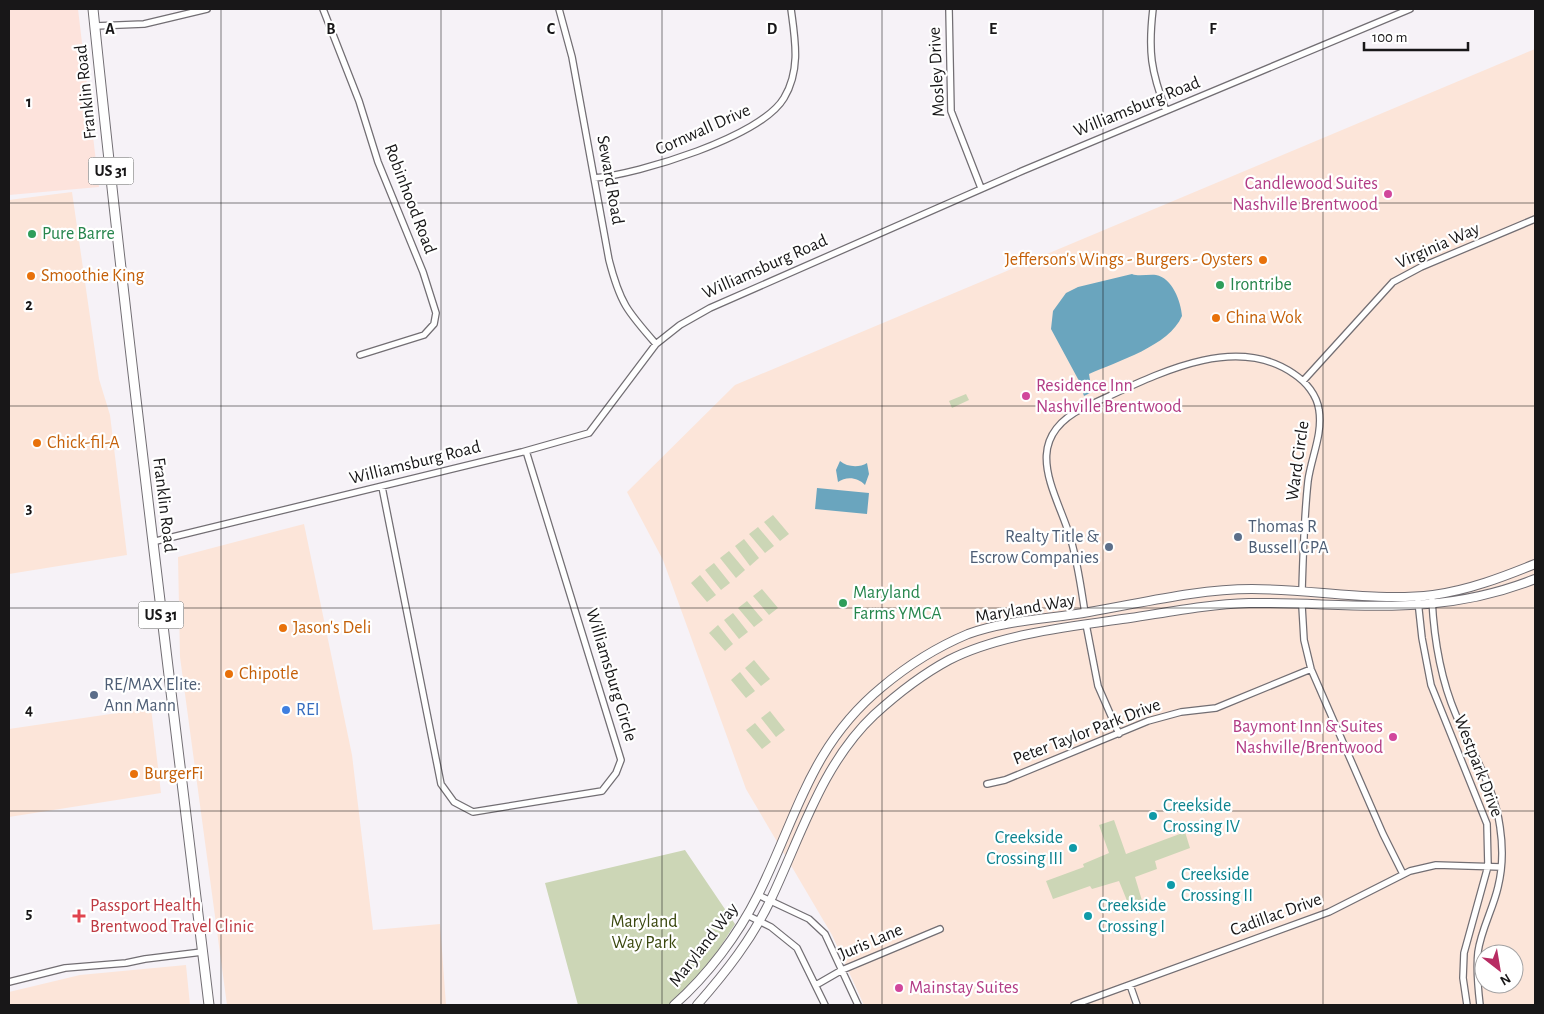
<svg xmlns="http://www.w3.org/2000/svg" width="1544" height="1014" font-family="'Alegreya Sans',sans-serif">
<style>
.commercial{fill:#fce5d9;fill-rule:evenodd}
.industrial{fill:#fde3dc}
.green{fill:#ccd6b6}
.water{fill:#6aa5be}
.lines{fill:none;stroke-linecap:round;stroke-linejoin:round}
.street-casing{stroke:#726e73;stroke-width:8}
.secondary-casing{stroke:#726e73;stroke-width:10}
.primary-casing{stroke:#726e73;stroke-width:11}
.street{stroke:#fff;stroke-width:5.5}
.secondary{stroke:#fff;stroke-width:8}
.primary{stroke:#fff;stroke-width:9}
.grid{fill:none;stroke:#181718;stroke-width:1;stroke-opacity:0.55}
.hotel-dot{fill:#d1479c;stroke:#fff;stroke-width:2}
.leisure-dot{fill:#2e9e5b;stroke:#fff;stroke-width:2}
.food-dot{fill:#e8710a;stroke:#fff;stroke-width:2}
.service-dot{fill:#5c6f8a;stroke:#fff;stroke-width:2}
.shop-dot{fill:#3f7fe0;stroke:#fff;stroke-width:2}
.culture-dot{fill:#0f9aa8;stroke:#fff;stroke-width:2}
.health-dot{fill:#e0444e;stroke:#fff;stroke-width:2}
.labels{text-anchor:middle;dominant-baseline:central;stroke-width:4.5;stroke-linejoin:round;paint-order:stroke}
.shield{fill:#fff;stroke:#5d5d5d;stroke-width:1}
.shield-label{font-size:16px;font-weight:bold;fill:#181718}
.street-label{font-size:18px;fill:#181718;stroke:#fff}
.hotel-label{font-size:18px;fill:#b23c85;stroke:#fff;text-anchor:end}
.leisure-label{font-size:18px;fill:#27864d;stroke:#fff;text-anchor:start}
.food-label{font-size:18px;fill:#c56008;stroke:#fff;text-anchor:start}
.service-label{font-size:18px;fill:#4e5e75;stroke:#fff;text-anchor:start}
.shop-label{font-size:18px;fill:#366cbe;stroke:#fff;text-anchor:start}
.culture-label{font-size:18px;fill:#0d838f;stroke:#fff;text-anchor:start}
.health-label{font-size:18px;fill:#be3a42;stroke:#fff;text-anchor:start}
.park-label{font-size:18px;fill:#3b480f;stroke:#fff}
.grid-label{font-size:16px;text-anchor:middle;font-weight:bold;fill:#181718;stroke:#fff;stroke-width:4.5;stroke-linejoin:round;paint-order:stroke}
</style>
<rect width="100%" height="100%" fill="#f6f2f7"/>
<!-- commercial -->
<path class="commercial" d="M1535,49V1005H864L832,935L746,789L663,560L627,492L735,385ZM1484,954H1514V984H1484Z
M72,192L99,379L110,415L127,555L9,574V200Z
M304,524L352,755L373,930L440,924L446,1005H227L180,657L178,557Z
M151,708L161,793L9,817V729Z
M186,965L190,1005H9V992L80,975Z"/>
<!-- industrial -->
<path class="industrial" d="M9,9H78L99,187L9,195Z"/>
<!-- green -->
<path class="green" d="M966,394L969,400L952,408L949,401Z
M773,515L789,534L780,541L764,522Z
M758,527L774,546L765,553L749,534Z
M744,539L759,558L750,566L735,546Z
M729,551L745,570L736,578L720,558Z
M714,563L730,583L721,590L705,570Z
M700,575L716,595L707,602L691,583Z
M762,589L778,608L769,615L753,596Z
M747,601L763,620L754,627L738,608Z
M733,613L748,632L739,639L724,620Z
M718,625L733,644L725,651L709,633Z
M754,660L770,679L761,686L745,668Z
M740,672L755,691L746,698L731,680Z
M770,711L785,730L776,737L761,718Z
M755,723L771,742L762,749L746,730Z
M1114,820L1126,854L1185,832L1190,848L1155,861L1157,869L1135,877L1143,904L1130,908L1119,881L1092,889L1090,886L1053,899L1046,881L1084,867L1083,864L1109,853L1099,825Z
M685,850L735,924L701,977L672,1005H578L545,883Z"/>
<!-- water -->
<path class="water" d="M1132,274C1139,277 1148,274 1156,275C1172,278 1181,301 1182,316C1169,346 1118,361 1089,374L1092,392L1084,396L1078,379L1051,329L1053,311L1066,293L1078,287Z
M840,461C847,467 859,468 867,463L869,474L865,485C858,477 846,476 838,482L836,470Z
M817,488L869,493L867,514L815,509Z"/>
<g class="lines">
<!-- street casing -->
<g class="street-casing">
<path id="street" d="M323,9L359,101L378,162L423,272L436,313L434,324L424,335L360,355
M559,9L572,57L609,260C620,303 627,311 656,344
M949,9L951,111L981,188
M1153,9C1148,52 1151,71 1166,111
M95,26L144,24L207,9
M594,178C639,174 761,137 784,98C801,70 795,39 791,9
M1303,381L1393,282L1421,267L1535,219
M382,487L441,784L454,802L473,812L602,791L616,773L621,760L526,451
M152,542L522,452L589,433L656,344L680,325L710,308L1022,171L1410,9
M1432,600C1434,638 1441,680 1456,715C1471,751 1495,788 1500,827C1503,847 1503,867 1498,887C1493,909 1481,930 1478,952C1476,970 1478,988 1480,1005
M1418,601L1422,638L1431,685L1487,824L1488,866L1464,953L1463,978L1467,1005
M1302,606L1304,640L1311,669L1383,834L1403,874
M1085,613C1081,588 1078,564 1071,540C1058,494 1017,441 1083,408C1143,382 1230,329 1294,374C1306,382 1317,395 1319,410C1323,434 1311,458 1308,481C1304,518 1303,555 1302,591
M1086,624L1098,686L1119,734
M987,784L1005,780L1148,721L1181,712L1216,708L1311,669
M758,895L809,919L825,934L858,1005
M747,915L771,927L797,948L825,1005
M9,982L65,968L126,963L145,959L202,952
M816,985L842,970L940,929
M1130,985L1137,1005
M1074,1005L1329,912L1410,871L1436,865L1501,867"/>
</g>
<!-- secondary casing -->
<g class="secondary-casing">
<path id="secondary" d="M674,1005C708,975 738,935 758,895C797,817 810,746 882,687C907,666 937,647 968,634C1006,620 1049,619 1089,612C1142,603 1197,589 1252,589C1312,589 1374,602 1433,595C1469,590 1503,577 1535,564
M697,1005C726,972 752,939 771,899C801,836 822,764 874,715C897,694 921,675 949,660C999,634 1074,626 1130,618C1169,612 1209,604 1249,603C1352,602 1435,619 1535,579"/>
</g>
<!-- primary casing -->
<g class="primary-casing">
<path id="primary" d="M93,9C127,341 169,673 209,1005"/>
</g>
<!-- street -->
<use href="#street" class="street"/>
<!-- secondary -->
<use href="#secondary" class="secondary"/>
<!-- primary -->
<use href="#primary" class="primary"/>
</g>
<!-- grid -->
<path class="grid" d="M221,9V1005M441,9V1005M662,9V1005M882,9V1005M1103,9V1005M1323,9V1005M9,203H1535M9,406H1535M9,608H1535M9,811H1535"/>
<!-- markers -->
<g class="hotel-dot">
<circle cx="1388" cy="194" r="5"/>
<circle cx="1026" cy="396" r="5"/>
<circle cx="1393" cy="737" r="5"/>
<circle cx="899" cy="988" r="5"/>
</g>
<g class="leisure-dot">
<circle cx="32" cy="234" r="5"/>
<circle cx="1220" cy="285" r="5"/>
<circle cx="843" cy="603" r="5"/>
</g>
<g class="food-dot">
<circle cx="1263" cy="260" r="5"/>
<circle cx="31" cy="276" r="5"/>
<circle cx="1216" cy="318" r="5"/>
<circle cx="37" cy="443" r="5"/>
<circle cx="283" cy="628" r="5"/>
<circle cx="229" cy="674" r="5"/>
<circle cx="134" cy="774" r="5"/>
</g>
<g class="service-dot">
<circle cx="1238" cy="537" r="5"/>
<circle cx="1109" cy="547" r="5"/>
<circle cx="94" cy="695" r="5"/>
</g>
<circle class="shop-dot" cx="286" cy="710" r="5"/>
<g class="culture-dot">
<circle cx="1153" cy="816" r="5"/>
<circle cx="1073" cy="848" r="5"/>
<circle cx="1171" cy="885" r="5"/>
<circle cx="1088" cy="916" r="5"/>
</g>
<path class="health-dot" d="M76.5 908.5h5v5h5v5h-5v5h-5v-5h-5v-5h5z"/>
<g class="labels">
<!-- shield labels -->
<g class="shield">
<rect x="88.5" y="157.5" width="45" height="27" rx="4"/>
<rect x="138.5" y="601.5" width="45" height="27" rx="4"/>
</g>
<g class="shield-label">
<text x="111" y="171">US 31</text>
<text x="161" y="615">US 31</text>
</g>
<!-- street labels -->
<g class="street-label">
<text transform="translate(937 72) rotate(-93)">Mosley Drive</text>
<text transform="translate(86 92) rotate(-96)">Franklin Road</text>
<text transform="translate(1137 107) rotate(-22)">Williamsburg Road</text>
<text transform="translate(703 130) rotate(-24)">Cornwall Drive</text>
<text transform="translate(610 180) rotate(80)">Seward Road</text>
<text transform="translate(410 199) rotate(69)">Robinhood Road</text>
<text transform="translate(1438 246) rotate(-24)">Virginia Way</text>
<text transform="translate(765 267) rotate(-24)">Williamsburg Road</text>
<text transform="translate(1298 461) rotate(-82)">Ward Circle</text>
<text transform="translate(415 463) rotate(-14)">Williamsburg Road</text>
<text transform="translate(164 505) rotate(83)">Franklin Road</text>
<text transform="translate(1025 609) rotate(-10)">Maryland Way</text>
<text transform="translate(611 675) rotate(73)">Williamsburg Circle</text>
<text transform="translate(1087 732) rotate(-21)">Peter Taylor Park Drive</text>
<text transform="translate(1478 766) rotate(69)">Westpark Drive</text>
<text transform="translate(1276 915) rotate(-20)">Cadillac Drive</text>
<text transform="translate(871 942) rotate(-23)">Juris Lane</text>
<text transform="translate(704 945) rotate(-52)">Maryland Way</text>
</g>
<!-- hotel labels -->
<g class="hotel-label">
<text x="1378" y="184">Candlewood Suites<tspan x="1378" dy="21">Nashville Brentwood</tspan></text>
<text x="1036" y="386" text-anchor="start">Residence Inn<tspan x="1036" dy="21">Nashville Brentwood</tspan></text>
<text x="1383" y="727">Baymont Inn &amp; Suites<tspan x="1383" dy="21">Nashville/Brentwood</tspan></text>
<text x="909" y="988" text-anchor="start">Mainstay Suites</text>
</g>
<!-- leisure labels -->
<g class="leisure-label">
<text x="42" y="234">Pure Barre</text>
<text x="1230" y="285">Irontribe</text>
<text x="853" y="593">Maryland<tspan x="853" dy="21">Farms YMCA</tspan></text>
</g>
<!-- food labels -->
<g class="food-label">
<text x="1253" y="260" text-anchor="end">Jefferson's Wings - Burgers - Oysters</text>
<text x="41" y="276">Smoothie King</text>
<text x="1226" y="318">China Wok</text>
<text x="47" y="443">Chick-fil-A</text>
<text x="293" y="628">Jason's Deli</text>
<text x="239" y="674">Chipotle</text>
<text x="144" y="774">BurgerFi</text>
</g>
<!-- service labels -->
<g class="service-label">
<text x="1248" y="527">Thomas R<tspan x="1248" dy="21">Bussell CPA</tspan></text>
<text x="1099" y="537" text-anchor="end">Realty Title &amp;<tspan x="1099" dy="21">Escrow Companies</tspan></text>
<text x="104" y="685">RE/MAX Elite:<tspan x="104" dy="21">Ann Mann</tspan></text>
</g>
<!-- shop labels -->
<g class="shop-label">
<text x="296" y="710">REI</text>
</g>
<!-- culture labels -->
<g class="culture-label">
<text x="1163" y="806">Creekside<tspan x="1163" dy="21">Crossing IV</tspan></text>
<text x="1063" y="838" text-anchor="end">Creekside<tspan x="1063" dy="21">Crossing III</tspan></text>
<text x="1181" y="875">Creekside<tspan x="1181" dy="21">Crossing II</tspan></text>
<text x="1098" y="906">Creekside<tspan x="1098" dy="21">Crossing I</tspan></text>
</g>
<!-- health labels -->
<g class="health-label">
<text x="90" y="906">Passport Health<tspan x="90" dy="21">Brentwood Travel Clinic</tspan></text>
</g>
<!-- park labels -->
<g class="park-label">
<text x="644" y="922">Maryland<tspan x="644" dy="21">Way Park</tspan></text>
</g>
</g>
<g class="grid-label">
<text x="110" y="34">A</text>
<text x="331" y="34">B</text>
<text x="551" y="34">C</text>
<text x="772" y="34">D</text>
<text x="993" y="34">E</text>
<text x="1213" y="34">F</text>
<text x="29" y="107">1</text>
<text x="29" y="310">2</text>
<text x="29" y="513">3</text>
<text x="29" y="715">4</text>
<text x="29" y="918">5</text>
</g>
<!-- border -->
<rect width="1544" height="1014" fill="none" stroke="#181718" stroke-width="20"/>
<!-- north arrow -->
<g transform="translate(1499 969) rotate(149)"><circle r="24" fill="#ffffff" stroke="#a3a2a3"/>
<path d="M0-4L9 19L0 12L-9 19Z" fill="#b82c63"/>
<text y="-8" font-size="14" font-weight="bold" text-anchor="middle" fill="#181718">N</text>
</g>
<!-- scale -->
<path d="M1364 42v8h104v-8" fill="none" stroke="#181718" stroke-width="2.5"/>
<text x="1372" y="42" font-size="15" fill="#181718" stroke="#ffffff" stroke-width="4" paint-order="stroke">100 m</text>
</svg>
